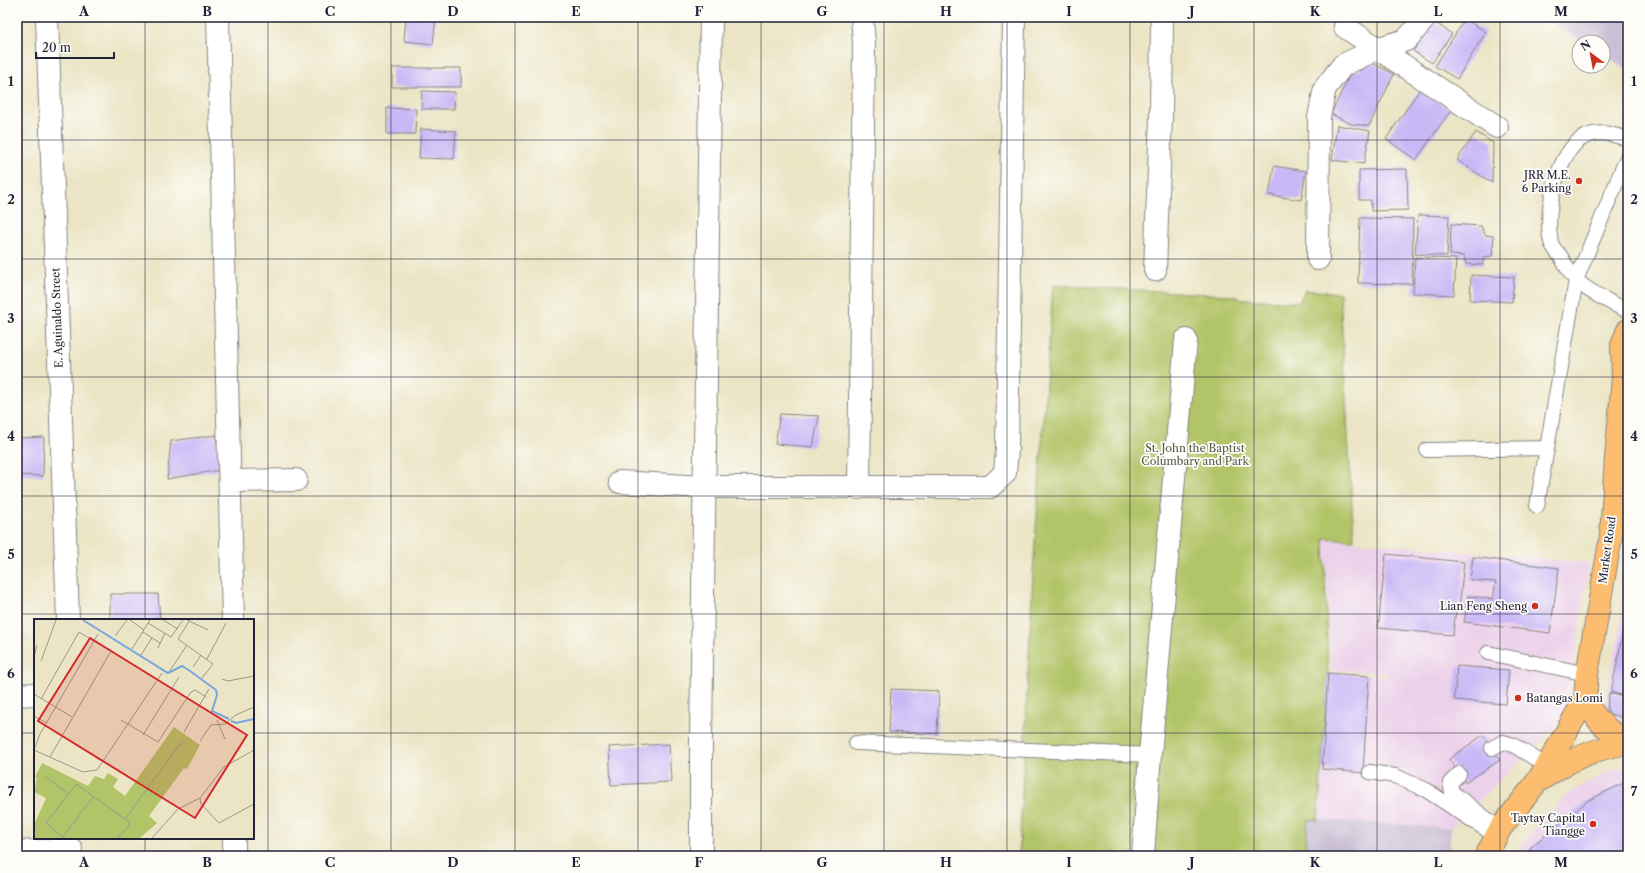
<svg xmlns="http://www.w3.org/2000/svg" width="1645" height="873" font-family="'Libre Caslon Text',serif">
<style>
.built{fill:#ecd1ea}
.industrial{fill:#cbbfd5}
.green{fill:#b2c468;stroke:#6a7352}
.building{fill:#c9b8f6}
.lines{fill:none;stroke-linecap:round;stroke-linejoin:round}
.service-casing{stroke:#868480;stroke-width:16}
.minor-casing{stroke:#868480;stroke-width:24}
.primary-casing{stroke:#868480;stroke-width:24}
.service{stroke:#fff;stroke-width:14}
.minor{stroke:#fff;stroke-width:22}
.primary{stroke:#fcbd6f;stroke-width:22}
.grid{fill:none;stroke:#22223b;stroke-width:1;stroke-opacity:0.55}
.poi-dot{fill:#c8321e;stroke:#fdfcf7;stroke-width:1.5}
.labels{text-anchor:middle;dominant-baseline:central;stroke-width:3.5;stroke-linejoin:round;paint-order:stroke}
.poi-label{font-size:11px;fill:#22223b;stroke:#fdfcf7;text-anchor:end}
.street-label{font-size:11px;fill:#22223b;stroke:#fdfcf7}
.park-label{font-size:11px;fill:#545b4b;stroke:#fdfcf7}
.inset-river{fill:none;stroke:#75a6e0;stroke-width:2}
.inset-road{fill:none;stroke:#9b978e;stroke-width:1}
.view{fill:#d62828;fill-opacity:0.15;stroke:#d62828;stroke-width:2}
.inset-edge{fill:none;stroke:#22223b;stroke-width:2}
.neatline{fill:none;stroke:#22223b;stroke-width:1.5}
.grid-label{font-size:13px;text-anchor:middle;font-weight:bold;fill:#22223b}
</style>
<rect width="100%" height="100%" fill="#fdfcf7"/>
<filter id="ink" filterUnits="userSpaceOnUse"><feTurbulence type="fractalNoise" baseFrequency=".025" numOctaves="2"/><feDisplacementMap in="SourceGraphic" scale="8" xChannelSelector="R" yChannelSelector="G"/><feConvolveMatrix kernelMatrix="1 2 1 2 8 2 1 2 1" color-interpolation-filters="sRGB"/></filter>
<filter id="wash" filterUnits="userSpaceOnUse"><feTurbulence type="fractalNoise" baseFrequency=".012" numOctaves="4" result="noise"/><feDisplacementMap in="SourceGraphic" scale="16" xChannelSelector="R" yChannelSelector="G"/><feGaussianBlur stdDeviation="0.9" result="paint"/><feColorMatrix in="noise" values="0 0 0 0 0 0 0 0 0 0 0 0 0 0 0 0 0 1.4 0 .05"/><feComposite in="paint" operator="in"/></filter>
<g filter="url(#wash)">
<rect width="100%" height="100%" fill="#ebe5c5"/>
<!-- built -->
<path class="built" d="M1325,539L1589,563L1566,716L1451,828L1318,820L1328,673L1386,676L1387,689V673L1331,670Z
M1628,589V721L1603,713Z
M1628,768V856H1515L1521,845L1566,795L1613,769Z"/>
<!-- industrial -->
<path class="industrial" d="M1543,17H1628V70L1603,54V42H1583Z
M1308,819L1451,828L1449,856H1305Z"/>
<!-- green -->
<path class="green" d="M1053,285L1227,295L1244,299L1299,302L1305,290L1340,293L1354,540L1324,538L1328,673L1318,820H1308L1305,856H1019L1033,571Z"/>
<g id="blocks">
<!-- building -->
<path class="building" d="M406,17H436L433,44L404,41Z
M1465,19L1486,32L1457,79L1435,66Z
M1433,21L1452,34L1432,63L1413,51Z
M1366,60L1394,74L1369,126L1351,124L1331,114L1353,68L1360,71Z
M392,68H461V87H392Z
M1420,89L1451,110L1416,160L1386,139Z
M422,91L455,92L454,109H421Z
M387,108L416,109L415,134H387Z
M1337,125L1370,131L1364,164L1332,160Z
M421,129L456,131L454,159L419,158Z
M1476,132L1493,143L1492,183L1457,160Z
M1274,166L1306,171L1301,200L1269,195Z
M1407,169L1408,210L1371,211V200H1359V170Z
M1418,215L1449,216L1447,256L1415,254Z
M1360,218L1413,219L1412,284L1358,283Z
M1451,224L1481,226L1485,235L1494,236L1492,256L1483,257V265L1466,264L1464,256L1450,255Z
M1415,257L1456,259L1454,295L1413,293Z
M1471,275L1514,277L1512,302L1470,300Z
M780,414L819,416L813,447L775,444Z
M216,435L220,470L167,479L171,441Z
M44,437L43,476L17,475V438Z
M1386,554L1464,562L1459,609H1456L1453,635L1378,628Z
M1473,557L1559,568L1550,633L1464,622L1468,596L1493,599L1496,582L1470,580Z
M110,594H158L160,620H110Z
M1627,613H1628V697L1611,692Z
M1457,666L1509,670L1506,704L1454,700Z
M1328,673L1369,676L1363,773L1322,769Z
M891,689L939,691L937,734L889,732Z
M1609,693L1628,698V719L1610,714L1607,709Z
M1483,735L1500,760L1465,783L1449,759Z
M669,744L671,782L611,785L609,747Z
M1628,781V856H1529L1530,848L1587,801Z"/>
</g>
</g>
<g filter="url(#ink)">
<use href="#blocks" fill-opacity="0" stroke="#868480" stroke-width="1"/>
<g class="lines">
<!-- service casing -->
<g class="service-casing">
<path id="service" d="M1628,139C1614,135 1601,130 1587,136C1557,147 1544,214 1551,242C1552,247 1558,253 1561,257C1565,264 1570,274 1576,280C1588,291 1613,304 1628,311
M1427,450L1547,448
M1537,506L1576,280L1628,155
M1488,653L1587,674
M856,743L1150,755
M1492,748L1503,742L1513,745L1547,766
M1370,772L1395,776L1426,790L1496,836
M1459,774L1450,783L1452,792L1492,823"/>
</g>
<!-- minor casing -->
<g class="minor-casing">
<path id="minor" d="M47,17L68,620
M218,17L233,620
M1345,27L1497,127
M1318,259L1319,117L1325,88L1343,65L1379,48L1406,40L1426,17
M1155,270L1161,118L1162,17
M230,481L296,480
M620,482L704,487H990L1005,473L1007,449L1014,17
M859,488L864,43L862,17
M17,695L35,694
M234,838V856
M17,852L71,849
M701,856V739L711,17
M1143,856L1150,755L1186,340"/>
</g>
<!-- primary casing -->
<g class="primary-casing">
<path id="primary" d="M1585,699C1594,718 1607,733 1628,740
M1542,779C1568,760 1595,748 1628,743
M1486,856L1500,829L1536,783L1547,766L1585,699L1587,674L1611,536L1616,458L1623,378L1622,345L1628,330"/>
</g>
<!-- service -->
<use href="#service" class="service"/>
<!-- minor -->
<use href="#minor" class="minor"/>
<!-- primary -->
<use href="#primary" class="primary"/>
</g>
</g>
<!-- grid -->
<path class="grid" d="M145,17V620M268,17V856M391,17V856M515,17V856M638,17V856M761,17V856M884,17V856M1007,17V856M1130,17V856M1254,17V856M1377,17V856M1500,17V856M17,140H1628M17,259H1628M17,377H1628M17,496H1628M17,614H1628M17,733H35M253,733H1628M145,838V856"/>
<!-- markers -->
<g class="poi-dot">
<circle cx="1579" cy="181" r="4"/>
<circle cx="1535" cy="606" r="4"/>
<circle cx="1518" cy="698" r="4"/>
<circle cx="1593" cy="824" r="4"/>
</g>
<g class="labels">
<!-- poi labels -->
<g class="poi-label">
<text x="1571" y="175">JRR M.E.<tspan x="1571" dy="13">6 Parking</tspan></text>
<text x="1527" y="606">Lian Feng Sheng</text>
<text x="1526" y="698" text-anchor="start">Batangas Lomi</text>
<text x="1585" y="818">Taytay Capital<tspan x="1585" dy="13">Tiangge</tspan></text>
</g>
<!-- street labels -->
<g class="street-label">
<text transform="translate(57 318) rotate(-92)">E. Aguinaldo Street</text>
<text transform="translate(1607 550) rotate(-82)">Market Road</text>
</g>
<!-- park labels -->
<g class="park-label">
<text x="1195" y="448">St. John the Baptist<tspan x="1195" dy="13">Columbary and Park</tspan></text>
</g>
</g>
<!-- overview -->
<g transform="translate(34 619)">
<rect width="220" height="220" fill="#ebe5c5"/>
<path d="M140,108L166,126L153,150L150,149L115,197L123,204L106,219H0V206L12,179L0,173L3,159L1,158L8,144L54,167L61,157L70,160L74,154L84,160L79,168L91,177Z" fill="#b2c468"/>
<path class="inset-river" d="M49,1L134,54L148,47L156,52L182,71L183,76L178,92L195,100M197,102L202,104L220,100"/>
<path class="inset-road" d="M96,1L110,11M129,1L144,10M153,1L174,11M156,1L144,20L179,45L168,59M114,4L137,18L149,1M109,13L126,24M81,17L93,1M124,29L131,14M98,30L116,1M107,36L118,19M0,38L3,26M173,40L192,4M7,42L22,1M159,48L167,36M135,53L153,26M188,60L194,62L220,57M0,75L38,98M7,80L45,13L85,37M0,97L13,104M87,101L124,123L157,73L161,71L172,78M183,101L191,120M150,113L175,70M109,116L145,58M166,122L177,106L191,105L202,96L220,88M0,131L49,153L63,151L128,54M0,131L6,115L64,15M16,138L77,32M11,157L33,174M166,179L167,185L185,204L220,185M91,200L149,121M28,219L60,177M29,219L12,204L42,165L95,203V207L84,219M118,219L144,190L166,179L190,148L220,131"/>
<path class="view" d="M56,19L213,116L161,199L4,102Z"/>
<rect width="220" height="220" class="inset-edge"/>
</g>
<!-- margin -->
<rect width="1645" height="873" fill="none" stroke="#fdfcf7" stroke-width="44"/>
<!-- north arrow -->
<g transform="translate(1591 54) rotate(328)"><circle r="19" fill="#fdfcf7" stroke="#a5a5ac"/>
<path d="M0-3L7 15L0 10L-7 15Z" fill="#c8321e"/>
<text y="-6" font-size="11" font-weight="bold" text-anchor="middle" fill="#22223b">N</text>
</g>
<!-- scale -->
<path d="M36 52v6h78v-6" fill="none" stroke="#22223b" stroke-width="2"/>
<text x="42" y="52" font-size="12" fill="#22223b" stroke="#fdfcf7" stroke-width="3" paint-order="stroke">20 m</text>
<rect x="22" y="22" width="1601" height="829" class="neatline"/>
<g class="grid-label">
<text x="84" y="16">A</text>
<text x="207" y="16">B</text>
<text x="330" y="16">C</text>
<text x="453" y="16">D</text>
<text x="576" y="16">E</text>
<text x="699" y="16">F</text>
<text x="822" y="16">G</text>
<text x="946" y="16">H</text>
<text x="1069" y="16">I</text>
<text x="1192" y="16">J</text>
<text x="1315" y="16">K</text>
<text x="1438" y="16">L</text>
<text x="1561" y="16">M</text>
<text x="11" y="86">1</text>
<text x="1634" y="86">1</text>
<text x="11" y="204">2</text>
<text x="1634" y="204">2</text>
<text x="11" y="323">3</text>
<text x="1634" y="323">3</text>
<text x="11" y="441">4</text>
<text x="1634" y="441">4</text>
<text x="11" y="559">5</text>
<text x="1634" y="559">5</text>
<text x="11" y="678">6</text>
<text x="1634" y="678">6</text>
<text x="11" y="796">7</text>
<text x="1634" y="796">7</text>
<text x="84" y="867">A</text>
<text x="207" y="867">B</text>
<text x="330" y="867">C</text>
<text x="453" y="867">D</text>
<text x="576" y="867">E</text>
<text x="699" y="867">F</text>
<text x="822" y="867">G</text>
<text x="946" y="867">H</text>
<text x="1069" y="867">I</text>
<text x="1192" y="867">J</text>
<text x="1315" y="867">K</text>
<text x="1438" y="867">L</text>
<text x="1561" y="867">M</text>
</g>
</svg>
